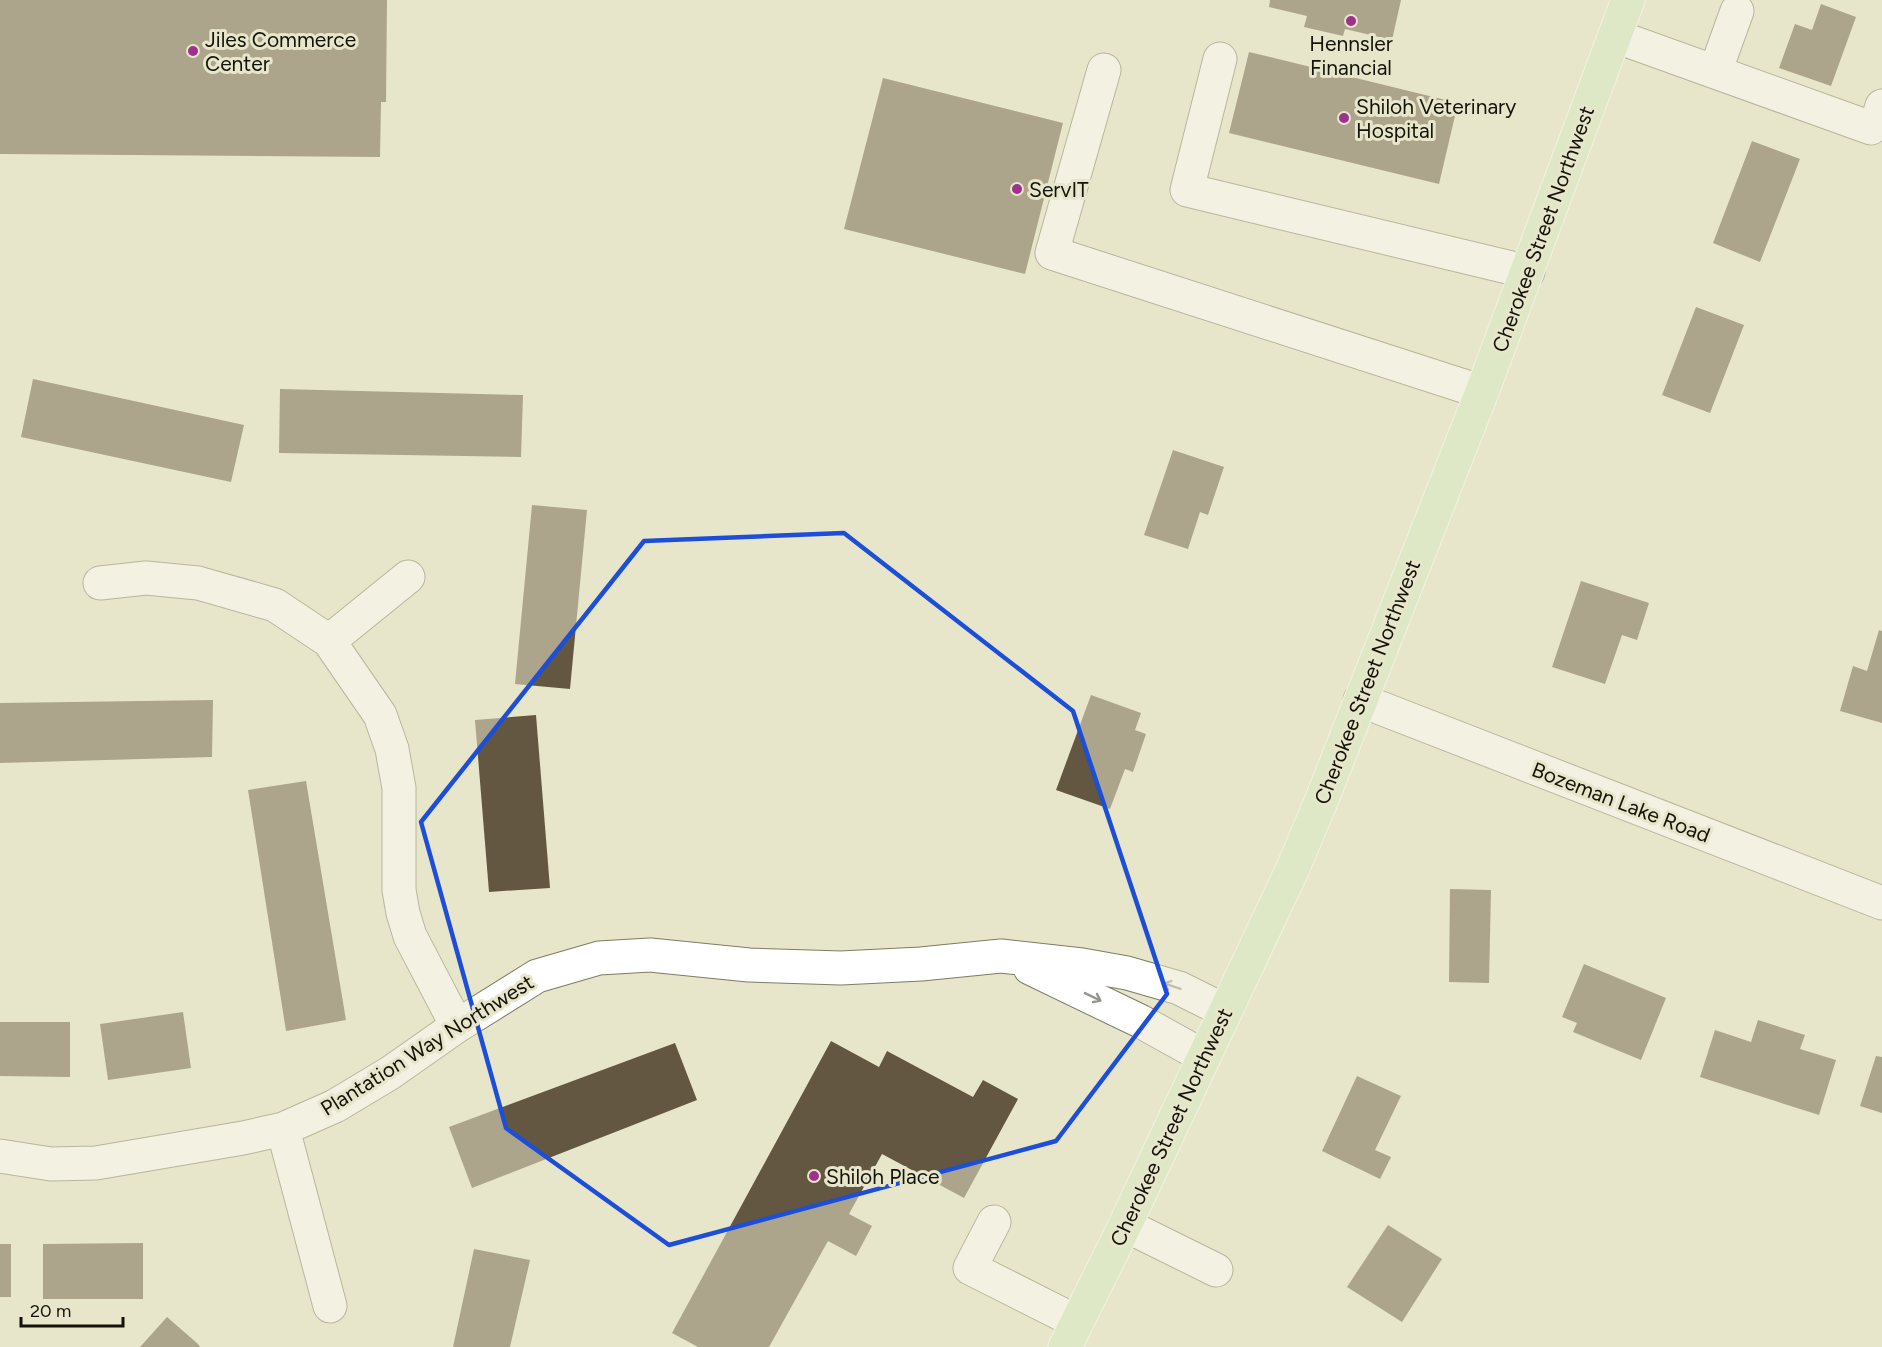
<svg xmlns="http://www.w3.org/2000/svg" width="1882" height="1347" font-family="Figtree,sans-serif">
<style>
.building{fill:#645742}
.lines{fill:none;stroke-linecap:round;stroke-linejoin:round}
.minor-casing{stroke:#7e7c64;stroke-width:35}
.major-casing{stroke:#fff;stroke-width:35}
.minor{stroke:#fff;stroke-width:33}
.major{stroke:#d4ebc1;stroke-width:33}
.oneway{stroke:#959590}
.marked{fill:none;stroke:#1d4ed8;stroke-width:4.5;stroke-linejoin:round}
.poi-dot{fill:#a0308d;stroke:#e7e6cb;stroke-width:2}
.labels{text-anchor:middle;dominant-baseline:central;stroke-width:6;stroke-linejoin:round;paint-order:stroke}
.poi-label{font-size:21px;fill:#131309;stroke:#e7e6cb;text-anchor:start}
.street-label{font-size:21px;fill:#131309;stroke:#e7e6cb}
</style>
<rect width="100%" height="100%" fill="#e7e6cb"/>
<!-- building -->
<path class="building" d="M0,0H387L386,102H381L380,157L0,154Z
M1270,0H1401L1392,40L1345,29L1343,36L1304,27L1307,16L1269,7Z
M1821,4L1856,17L1831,86L1779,68L1795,24L1812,30Z
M1249,52L1458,103L1439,184L1229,133Z
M883,78L1063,123L1025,274L844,229Z
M1752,141L1800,159L1760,262L1713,243Z
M1696,307L1744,325L1710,413L1662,395Z
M33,379L244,425L231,482L21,437Z
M280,389L523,395L521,457L279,453Z
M1173,450L1224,467L1208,515L1200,512L1188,549L1144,535Z
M532,505L587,510L570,689L515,684Z
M1581,581L1649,603L1637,640L1622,635L1605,684L1552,667Z
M1879,630L1882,631V723L1840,711L1853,666L1867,671Z
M1091,695L1141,713L1135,730L1146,734L1133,772L1125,769L1110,809L1056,790Z
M213,700L212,757L0,763V703Z
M536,715L550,888L489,892L475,720Z
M306,781L346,1020L286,1031L248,790Z
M1450,889L1491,890L1489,983L1449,982Z
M1584,964L1666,998L1641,1060L1573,1032L1577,1023L1562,1017Z
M183,1012L191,1068L108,1080L100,1024Z
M1758,1020L1805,1035L1800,1049L1836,1060L1819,1115L1700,1077L1715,1030L1751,1042Z
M0,1022H70V1077L0,1076Z
M831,1041L879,1067L887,1051L973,1097L983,1080L1018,1099L964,1198L882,1154L849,1214L872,1226L856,1256L828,1241L769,1347H698L672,1333Z
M675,1043L697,1100L472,1188L449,1127Z
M1876,1056L1882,1057V1113L1860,1106Z
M1357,1076L1401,1096L1375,1150L1391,1157L1380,1179L1322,1151Z
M1388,1225L1442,1259L1402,1322L1347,1287Z
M143,1243V1299H43V1244Z
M0,1244H11V1297H0Z
M474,1249L530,1260L510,1347H453Z
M167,1317L198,1344L200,1347H140Z"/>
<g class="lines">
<!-- minor casing -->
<g class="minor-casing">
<path id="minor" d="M1615,36L1871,128L1877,122L1882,106
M1220,59L1187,190L1528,272
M1104,70L1052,253L1482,392
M1715,72L1737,11
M100,583L146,578L198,583L275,605L329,641L380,715L392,749L399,788V890L403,913L410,936L457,1026
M329,641L408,577
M1360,700L1882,903
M1030,968L1140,1021L1203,1056
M283,1129L330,1306
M0,1156L51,1164L96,1163L243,1138L283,1129L335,1106L390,1073L457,1026L537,976L599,958L650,955L749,965L841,968L921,964L1001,956L1082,965L1127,973L1179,988L1225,1011
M994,1222L970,1268L1077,1322
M1125,1225L1216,1270"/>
</g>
<!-- major casing -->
<g class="major-casing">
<path id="major" d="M1065,1347L1125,1225L1293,868L1322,799L1482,392L1628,0"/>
</g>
<!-- minor -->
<use href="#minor" class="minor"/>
<!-- major -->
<use href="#major" class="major"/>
</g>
<!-- one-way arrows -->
<defs><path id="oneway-shaft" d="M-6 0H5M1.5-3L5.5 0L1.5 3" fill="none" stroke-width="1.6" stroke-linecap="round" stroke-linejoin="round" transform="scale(1.5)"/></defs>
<g class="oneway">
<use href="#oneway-shaft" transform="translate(1172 986) rotate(-162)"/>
<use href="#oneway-shaft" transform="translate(1093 997) rotate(26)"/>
</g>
<!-- marked area -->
<path d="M0 0H1882V1347H0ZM844,533L1073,711L1167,994L1056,1141L669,1245L506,1128L421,822L644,541Z" fill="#e7e6cb" fill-opacity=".55" fill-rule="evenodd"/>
<path class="marked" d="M844,533L1073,711L1167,994L1056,1141L669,1245L506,1128L421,822L644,541Z"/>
<!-- markers -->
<g class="poi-dot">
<circle cx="1351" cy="21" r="6"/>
<circle cx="193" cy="51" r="6"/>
<circle cx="1344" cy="118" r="6"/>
<circle cx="1017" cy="189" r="6"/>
<circle cx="814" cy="1176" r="6"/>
</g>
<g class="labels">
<!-- poi labels -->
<g class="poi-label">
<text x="205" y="39">Jiles Commerce<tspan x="205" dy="24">Center</tspan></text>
<text x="1351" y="43" text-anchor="middle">Hennsler<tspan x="1351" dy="24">Financial</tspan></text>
<text x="1356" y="106">Shiloh Veterinary<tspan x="1356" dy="24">Hospital</tspan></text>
<text x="1029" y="189">ServIT</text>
<text x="826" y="1176">Shiloh Place</text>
</g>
<!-- street labels -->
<g class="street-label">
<text transform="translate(1543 229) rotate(-70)">Cherokee Street Northwest</text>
<text transform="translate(1367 682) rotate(-69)">Cherokee Street Northwest</text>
<text transform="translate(1621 802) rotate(21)">Bozeman Lake Road</text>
<text transform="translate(427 1045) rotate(-32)">Plantation Way Northwest</text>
<text transform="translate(1171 1127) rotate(-65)">Cherokee Street Northwest</text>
</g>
</g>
<!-- scale -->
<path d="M21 1317v9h102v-9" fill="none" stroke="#131309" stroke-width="3"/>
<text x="30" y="1317" font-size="18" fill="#131309" stroke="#e7e6cb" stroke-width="4.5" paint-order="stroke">20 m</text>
</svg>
